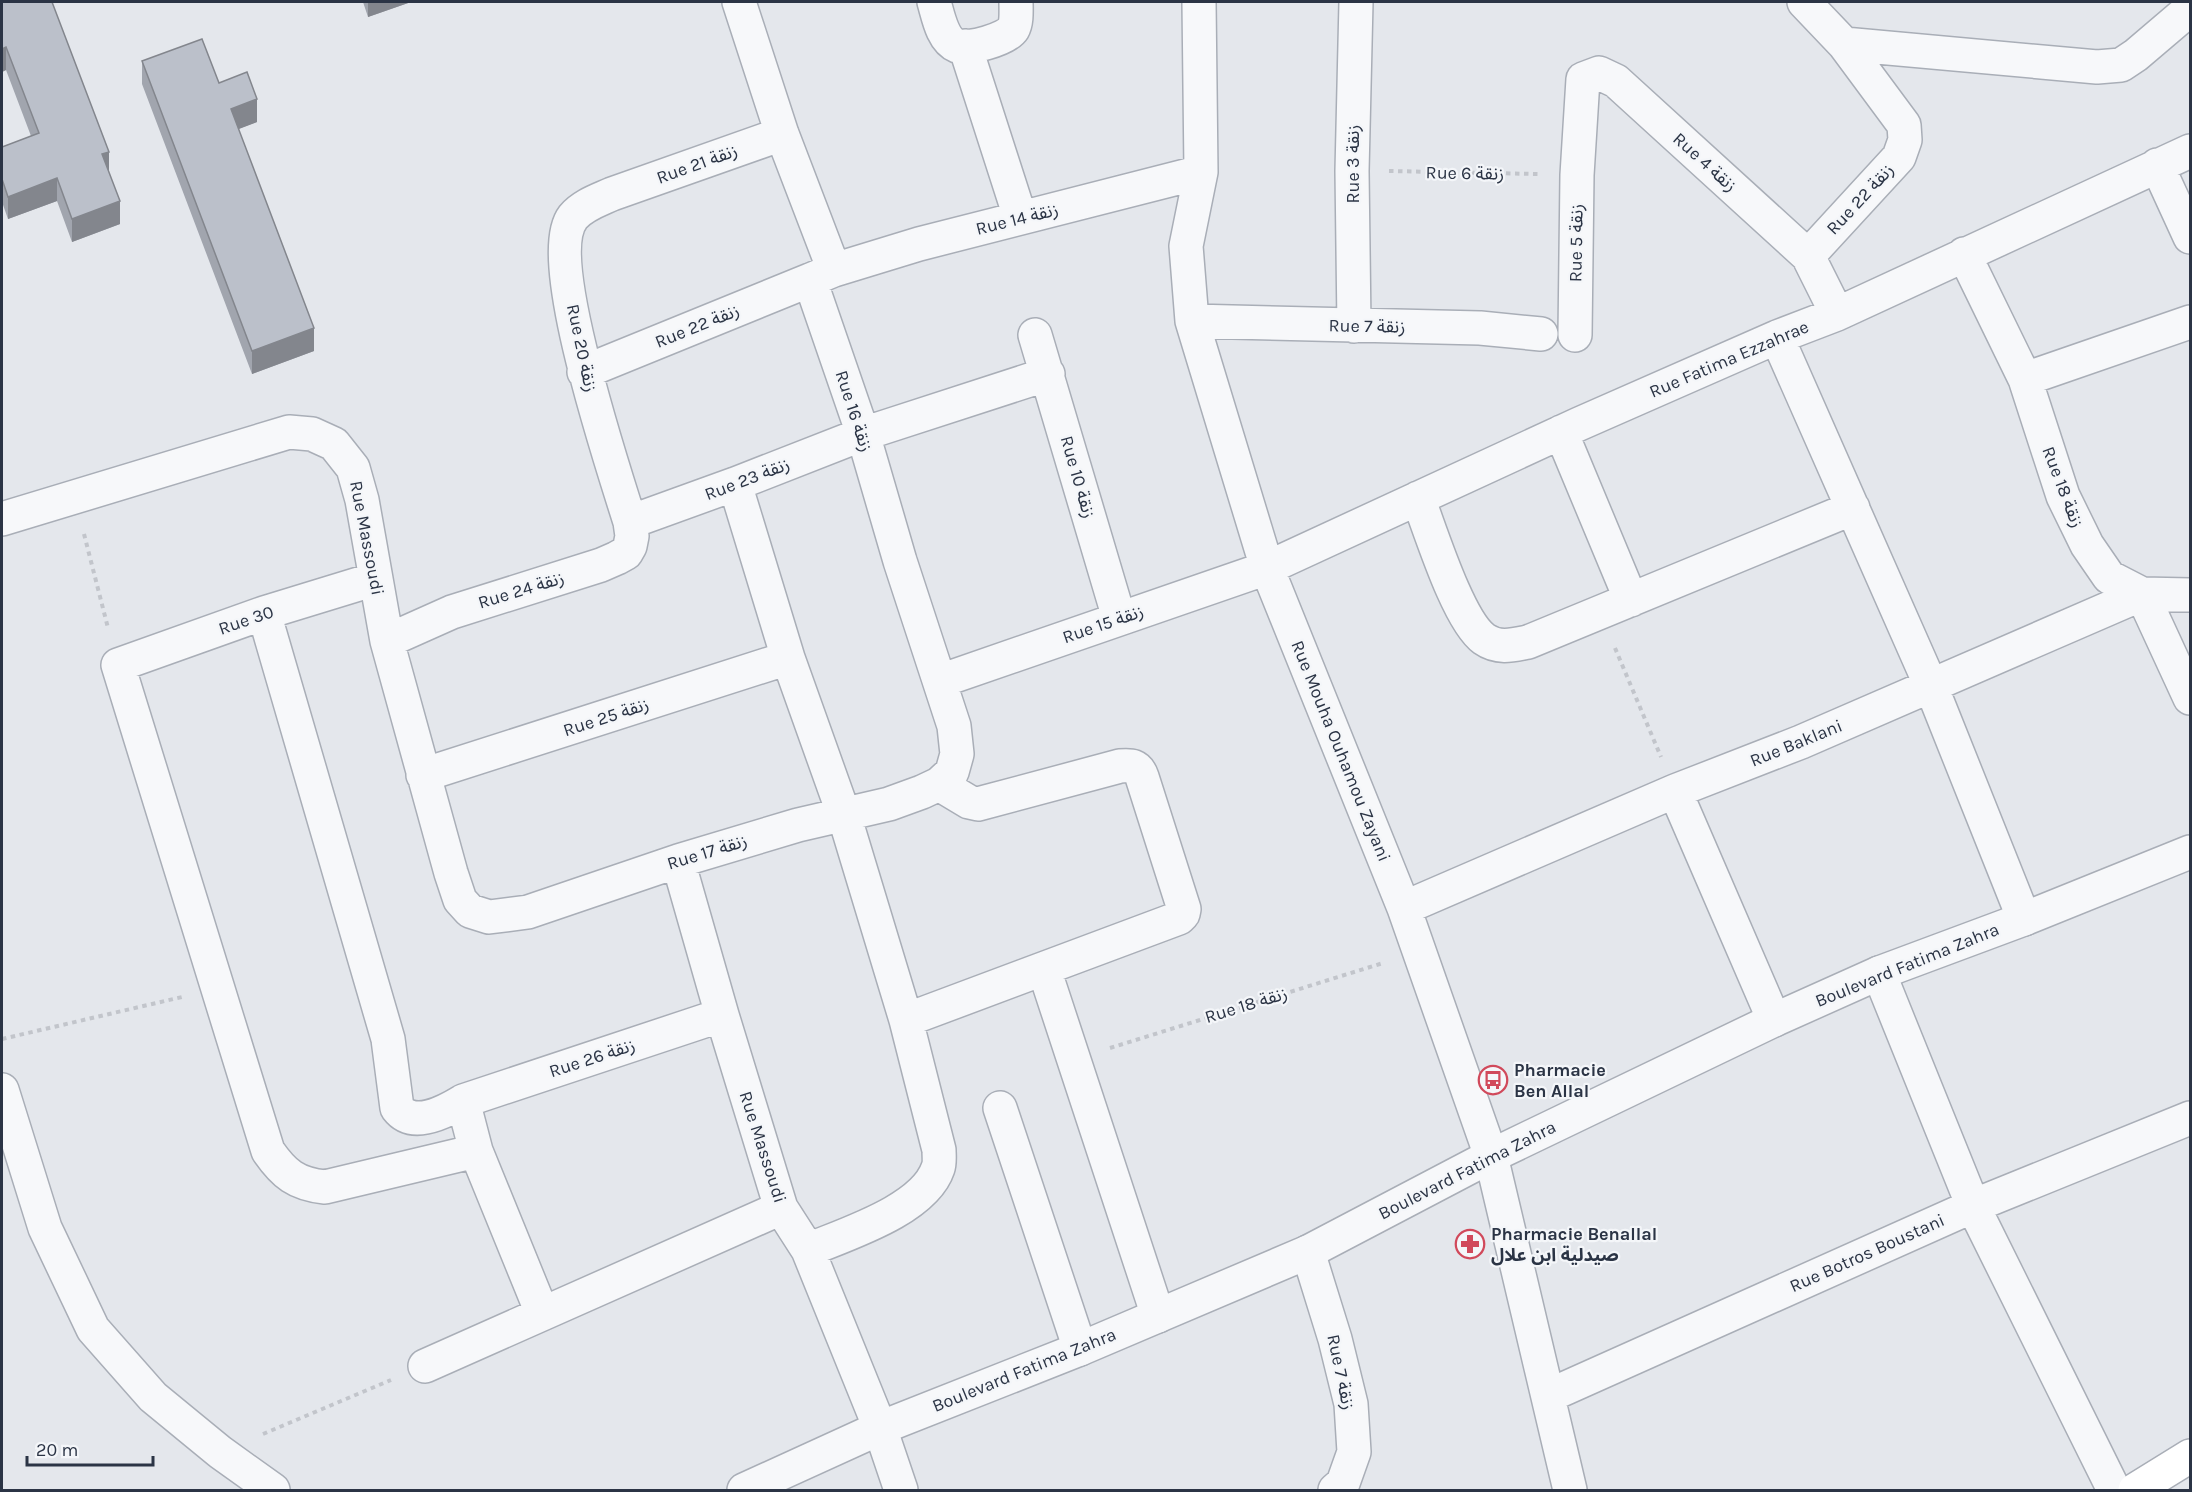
<svg xmlns="http://www.w3.org/2000/svg" width="2192" height="1492" font-family="Karla,'Noto Sans Arabic',sans-serif">
<style>
.lines{fill:none;stroke-linecap:round;stroke-linejoin:round}
.minor-casing{stroke:#a9aeb7;stroke-width:36}
.tertiary-casing{stroke:#a9aeb7;stroke-width:36}
.secondary-casing{stroke:#a9aeb7;stroke-width:36}
.path{stroke:#c2c5cb;stroke-width:4;stroke-dasharray:4.5 4.5;stroke-linecap:butt}
.minor{stroke:#f7f8fa;stroke-width:33}
.tertiary{stroke:#f7f8fa;stroke-width:33}
.secondary{stroke:#fff;stroke-width:33}
.wall{fill:#a1a5ae}
.shaded-wall{fill:#83868d}
.building{fill:#bbc0ca;stroke:#83868d;stroke-width:1.5}
.labels{text-anchor:middle;dominant-baseline:central;stroke-width:4.5;stroke-linejoin:round;paint-order:stroke}
.street-label{font-size:18px;fill:#2b3445;stroke:#f4f6f9}
.poi-label{font-size:18px;font-weight:bold;fill:#2b3445;stroke:#f4f6f9;text-anchor:start}
</style>
<rect width="100%" height="100%" fill="#e4e7ec"/>
<g class="lines">
<!-- minor casing -->
<g class="minor-casing">
<path id="minor" d="M934,2C938,15 942,40 957,46C968,50 1007,39 1013,29C1017,22 1016,10 1016,2
M1199,2L1201,172L1186,246L1192,321L1267,568L1404,908L1491,1156L1570,1490
M1804,2L1844,44L1904,125L1905,140L1899,157L1808,256L1837,314
M1844,44L2097,67L2121,65L2136,55L2190,9
M965,46L1020,217
M2157,165L2190,237
M1964,254L2025,379L2063,496L2087,545L2109,577L2142,594L2190,698
M834,270L919,244L1201,172
M1192,321L1480,328L1541,334
M1354,326L1352,171L1356,2
M1035,335L1119,618
M1575,335L1577,175L1583,79L1599,73L1616,81L1808,256
M1777,337L1931,686L2024,919
M584,372L810,280
M2025,379L2190,322
M1561,432L1631,600
M735,484L788,658L844,815L906,1020L939,1150C939,1155 940,1163 938,1168C924,1210 846,1234 808,1250
M1418,498C1431,532 1458,620 1484,639C1498,649 1513,645 1528,642L1853,508
M2,519L289,432L312,434L334,444L353,468L362,500L387,641L451,873L460,900L470,911L489,917L528,912L678,861L798,825L889,804L922,792L939,784L952,772L957,754L954,726L900,561L863,434L810,280L834,270L782,134L739,2
M630,522L735,484L863,434L1048,374
M375,579L264,613L118,665L268,1151C284,1174 296,1184 325,1187L476,1151
M264,613L388,1039L397,1108C413,1129 445,1112 463,1101L476,1151L542,1313
M387,641L452,612L601,565L617,558L626,553L630,546L632,536L630,522C614,470 542,257 573,217C583,205 599,200 612,194L782,134
M940,681L1267,568L1579,424L1777,337L1837,314L2190,151
M423,775L788,658
M1675,791L1774,1020
M678,861L722,1015L781,1208L808,1250L880,1428L901,1490
M1404,908L1675,791L1801,742L2142,594L2190,595
M1044,969L1158,1316
M1879,973L1973,1206L2114,1490
M906,1020L1179,918L1183,914L1184,909L1142,777C1138,765 1131,765 1120,766L978,804L969,802L939,784
M463,1101L722,1015
M1000,1108L1080,1349
M1308,1252L1335,1339L1351,1404L1354,1452L1343,1483L1335,1490
M425,1366L781,1208
M1548,1396L1973,1206L2190,1118"/>
</g>
<!-- tertiary casing -->
<g class="tertiary-casing">
<path id="tertiary" d="M2,1090L45,1228L93,1329L153,1397L220,1452L273,1490
M744,1490L880,1428L1080,1349L1308,1252L1491,1156L1774,1020L1879,973L2024,919L2190,852"/>
</g>
<!-- secondary casing -->
<g class="secondary-casing">
<path id="secondary" d="M2135,1490L2190,1456"/>
</g>
<!-- path -->
<path class="path" d="M1389,171L1538,174
M84,534L108,628
M1615,648L1661,757
M2,1039L182,997
M1110,1048L1383,963
M263,1434L391,1380"/>
<!-- minor -->
<use href="#minor" class="minor"/>
<!-- tertiary -->
<use href="#tertiary" class="tertiary"/>
<!-- secondary -->
<use href="#secondary" class="secondary"/>
</g>
<!-- wall -->
<path class="wall" d="M2,2L109,173L120,224L72,242L57,201L8,219L2,202V147L31,136L6,70L2,72Z
M363,2H411L368,17Z
M142,61L219,83L257,122L238,129L314,351L252,374L142,84Z"/>
<!-- shaded-wall -->
<path class="shaded-wall" d="M368,2H411L368,17Z
M6,47V70L2,72V49Z
M257,99V122L231,132V109Z
M109,152V175L102,154Z
M57,178V201L8,219V197Z
M120,201V224L72,242V219Z
M314,328V351L252,374V351Z"/>
<!-- building -->
<path class="building" d="M2,2H52L109,152L102,154L120,201L72,219L57,178L8,197L2,179V147L39,133L6,47L2,49Z
M202,39L219,83L247,72L257,99L231,109L314,328L252,351L142,61Z"/>
<!-- icons -->
<defs>
<g id="bus-ring" transform="scale(1.5)"><circle r="9.5" fill="#f4f6f9" stroke="#d1495b" stroke-width="1.5"/><path d="M-5-6H5V4H4V6H2V4H-2V6H-4V4H-5ZM-3.5-4V0h7V-4ZM-3.5 1.2v1.5H-2V1.2ZM2 1.2v1.5H3.5V1.2Z" fill="#d1495b"/></g>
<g id="pharmacy-ring" transform="scale(1.5)"><circle r="9.5" fill="#f4f6f9" stroke="#d1495b" stroke-width="1.5"/><path d="M-2-6h4v4h4v4h-4v4h-4v-4h-4v-4h4Z" fill="#d1495b"/></g>
</defs>
<g fill-rule="evenodd">
<use href="#bus-ring" x="1493" y="1080"/>
<use href="#pharmacy-ring" x="1470" y="1244"/>
</g>
<g class="labels">
<!-- street labels -->
<g class="street-label">
<text transform="translate(1705 162) rotate(42)">Rue 4 زنقة</text>
<text transform="translate(697 164) rotate(-20)">Rue 21 زنقة</text>
<text transform="translate(1353 164) rotate(-90)">Rue 3 زنقة</text>
<text transform="translate(1465 173) rotate(1)">Rue 6 زنقة</text>
<text transform="translate(1860 199) rotate(-47)">Rue 22 زنقة</text>
<text transform="translate(1017 219) rotate(-14)">Rue 14 زنقة</text>
<text transform="translate(1576 243) rotate(-89)">Rue 5 زنقة</text>
<text transform="translate(697 326) rotate(-22)">Rue 22 زنقة</text>
<text transform="translate(1367 326) rotate(1)">Rue 7 زنقة</text>
<text transform="translate(582 348) rotate(78)">Rue 20 زنقة</text>
<text transform="translate(1729 359) rotate(-23)">Rue Fatima Ezzahrae</text>
<text transform="translate(854 411) rotate(72)">Rue 16 زنقة</text>
<text transform="translate(1078 477) rotate(74)">Rue 10 زنقة</text>
<text transform="translate(747 479) rotate(-21)">Rue 23 زنقة</text>
<text transform="translate(2063 487) rotate(69)">Rue 18 زنقة</text>
<text transform="translate(367 538) rotate(79)">Rue Massoudi</text>
<text transform="translate(521 590) rotate(-17)">Rue 24 زنقة</text>
<text transform="translate(246 620) rotate(-19)">Rue 30</text>
<text transform="translate(1103 624) rotate(-19)">Rue 15 زنقة</text>
<text transform="translate(606 717) rotate(-18)">Rue 25 زنقة</text>
<text transform="translate(1796 743) rotate(-22)">Rue Baklani</text>
<text transform="translate(1341 751) rotate(68)">Rue Mouha Ouhamou Zayani</text>
<text transform="translate(707 852) rotate(-17)">Rue 17 زنقة</text>
<text transform="translate(1907 965) rotate(-22)">Boulevard Fatima Zahra</text>
<text transform="translate(1246 1005) rotate(-17)">Rue 18 زنقة</text>
<text transform="translate(592 1058) rotate(-18)">Rue 26 زنقة</text>
<text transform="translate(763 1147) rotate(72)">Rue Massoudi</text>
<text transform="translate(1467 1170) rotate(-27)">Boulevard Fatima Zahra</text>
<text transform="translate(1867 1253) rotate(-24)">Rue Botros Boustani</text>
<text transform="translate(1024 1370) rotate(-22)">Boulevard Fatima Zahra</text>
<text transform="translate(1341 1372) rotate(78)">Rue 7 زنقة</text>
</g>
<!-- poi labels -->
<g class="poi-label">
<text x="1514" y="1070">Pharmacie<tspan x="1514" dy="21">Ben Allal</tspan></text>
<text x="1491" y="1234">Pharmacie Benallal<tspan x="1491" dy="21">صيدلية ابن علال</tspan></text>
</g>
</g>
<!-- border -->
<rect width="2192" height="1492" fill="none" stroke="#2b3445" stroke-width="6"/>
<!-- scale -->
<path d="M27 1456v9h126v-9" fill="none" stroke="#2b3445" stroke-width="3"/>
<text x="36" y="1456" font-size="18" fill="#2b3445" stroke="#f4f6f9" stroke-width="4.5" paint-order="stroke">20 m</text>
</svg>
